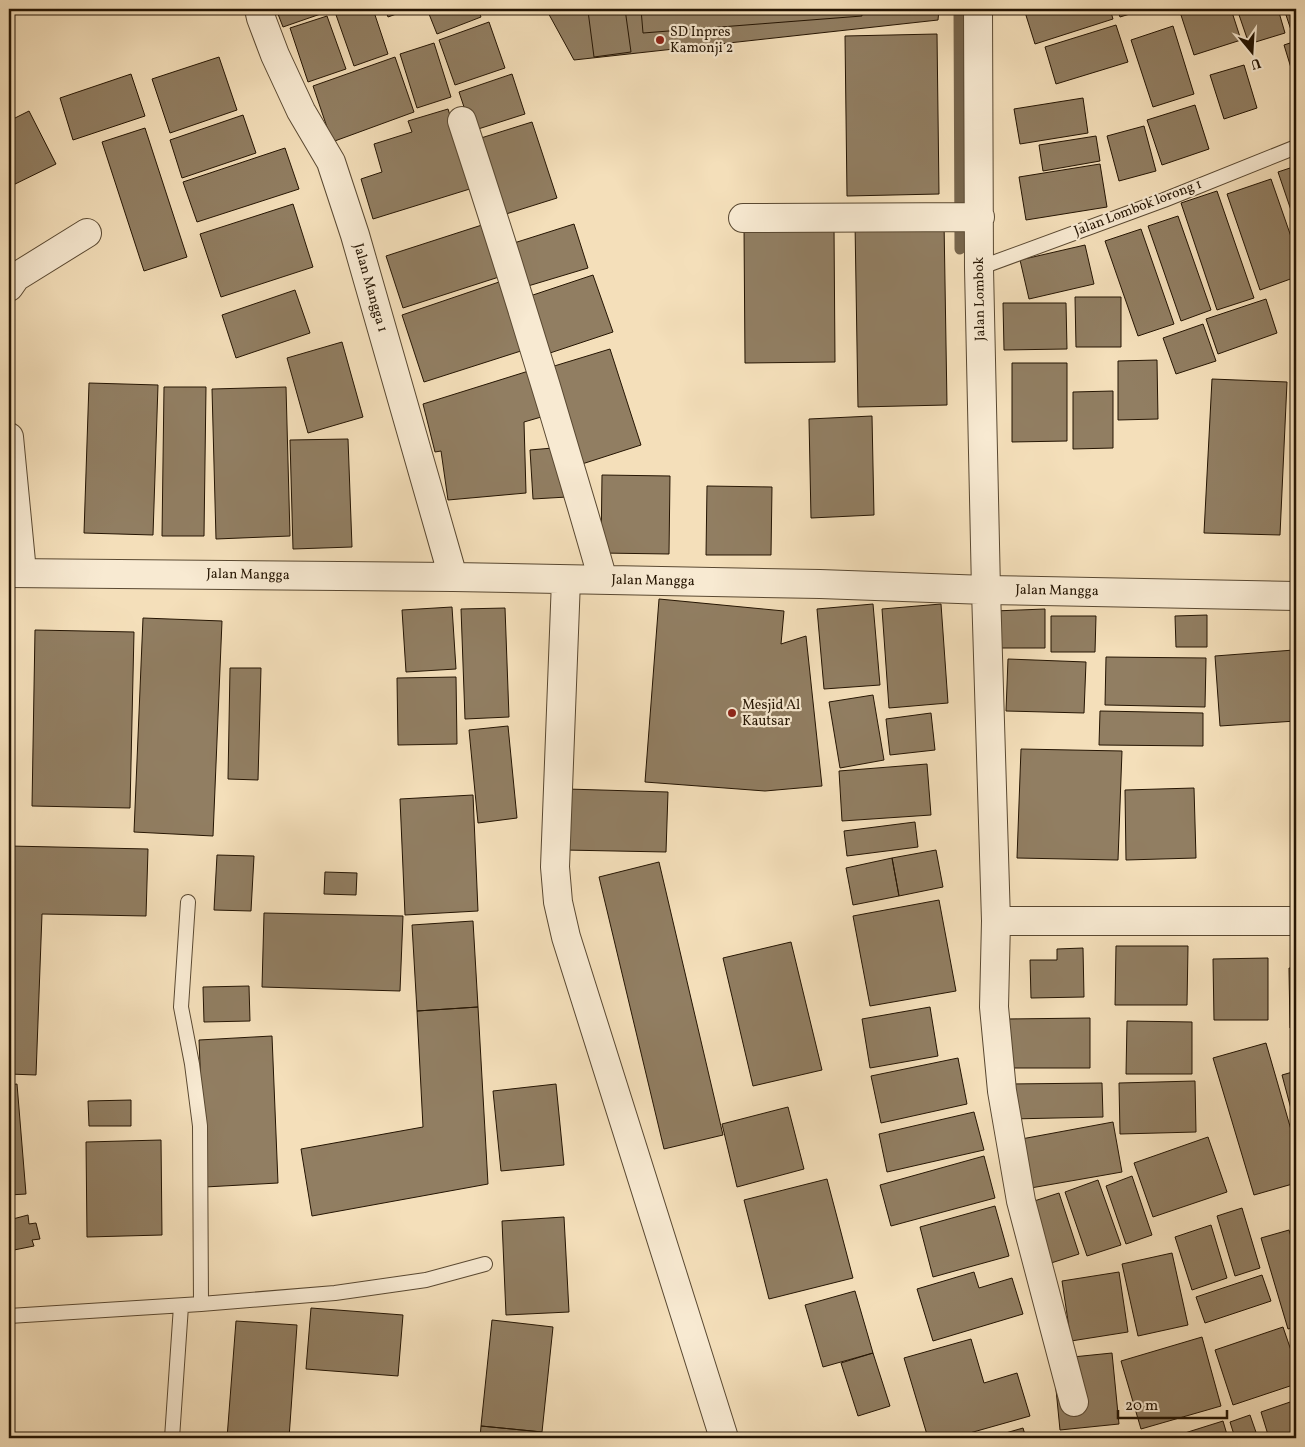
<svg xmlns="http://www.w3.org/2000/svg" width="1305" height="1447" font-family="Vollkorn,serif">
<style>
.lines{fill:none;stroke-linecap:round;stroke-linejoin:round}
.stream{stroke:#77654c;stroke-width:11}
.building{fill:#917e62;stroke:#251503}
.lane-casing{stroke:#594831;stroke-width:16}
.street-casing{stroke:#594831;stroke-width:30}
.lane{stroke:#f8ead2;stroke-width:14}
.street{stroke:#f8ead2;stroke-width:28}
.poi-dot{fill:#8f2418;stroke:#f8ead2;stroke-width:2}
.labels{text-anchor:middle;dominant-baseline:central;stroke-width:4.5;stroke-linejoin:round;paint-order:stroke}
.poi-label{font-size:14px;fill:#251503;stroke:#f8ead2;text-anchor:start}
.street-label{font-size:14px;fill:#251503;stroke:#f8ead2}
</style>
<rect width="100%" height="100%" fill="#f4dfba"/>
<filter id="stains"><feTurbulence type="fractalNoise" baseFrequency=".004" numOctaves="4"/><feColorMatrix values="0 0 0 0 .2 0 0 0 0 .09 0 0 0 0 .02 0 0 0 .5 -.17"/></filter>
<radialGradient id="worn" r=".72"><stop offset=".6" stop-color="#630" stop-opacity="0"/><stop offset="1" stop-color="#630" stop-opacity=".3"/></radialGradient>
<g class="lines">
<!-- stream -->
<path class="stream" d="M959,9L960,249"/>
</g>
<!-- building -->
<path class="building" d="M276,9H335L283,27Z
M344,9H373L388,54L354,66L335,12Z
M385,9H410L388,17Z
M427,9H478L481,17L437,34Z
M546,9H939L938,20L574,60Z
M602,9H625L631,52L594,57L588,11Z
M641,9H861L862,16L643,33Z
M1024,9H1110L1113,19L1035,44Z
M1117,9H1146L1120,17Z
M1179,9H1231L1241,40L1194,55Z
M1237,9H1278L1285,33L1249,44Z
M1284,9H1296V29L1291,30Z
M327,16L346,69L308,82L290,28Z
M489,22L505,68L455,85L439,40Z
M1116,25L1128,62L1056,84L1045,47Z
M1173,26L1194,94L1153,107L1131,40Z
M937,34L939,194L847,196L845,36Z
M1296,41V81H1295L1284,45Z
M434,43L451,97L417,108L400,54Z
M219,57L237,110L170,133L152,79Z
M395,57L414,112L332,142L313,86Z
M1244,65L1257,108L1224,119L1210,75Z
M131,74L145,116L73,140L60,98Z
M512,74L525,114L472,131L459,92Z
M1083,98L1088,133L1020,144L1014,109Z
M1195,105L1209,149L1162,165L1147,120Z
M448,109L473,188L373,219L361,179L382,172L374,144L412,132L408,121Z
M29,111L56,164L9,187V121Z
M243,115L256,153L182,178L170,140Z
M532,122L557,198L506,214L481,138Z
M1144,126L1156,171L1119,181L1107,136Z
M145,128L187,257L144,271L102,142Z
M1096,136L1100,161L1043,171L1039,145Z
M285,148L299,189L197,222L183,182Z
M1100,164L1107,207L1026,220L1019,177Z
M1296,166V225L1278,172Z
M1271,179L1296,251V277L1260,290L1227,194Z
M1217,191L1254,298L1217,310L1181,203Z
M293,204L313,267L221,297L200,234Z
M1178,216L1211,310L1181,321L1148,226Z
M944,221L947,405L858,407L855,223Z
M485,224L502,276L403,308L386,256Z
M574,224L588,268L528,286L514,243Z
M744,226H834L835,362L745,363Z
M1141,229L1174,324L1138,336L1105,241Z
M1085,245L1094,284L1029,299L1020,260Z
M593,275L613,332L544,355L524,298Z
M502,281L524,350L424,382L402,315Z
M295,290L310,333L236,358L222,315Z
M1075,297H1121V347H1076Z
M1266,299L1277,333L1218,354L1206,319Z
M1003,303H1066L1067,349L1004,350Z
M1203,324L1216,361L1176,374L1163,338Z
M342,342L363,417L308,433L287,358Z
M610,349L641,445L582,464L551,367Z
M1157,360L1158,419L1118,420V361Z
M1012,363H1067V441L1012,442Z
M535,369L548,415L524,422L526,493L448,500L441,451L435,452L423,404Z
M1212,379L1287,382L1280,535L1204,533Z
M89,383L158,385L153,535L84,533Z
M164,387H206L204,536H162Z
M286,387L290,536L216,539L212,389Z
M1113,391V448L1073,449V392Z
M872,416L874,515L811,518L809,419Z
M348,439L352,547L293,549L290,440Z
M564,447L567,497L533,499L530,450Z
M602,475L670,476L669,554L601,553Z
M707,486L772,487L771,555H706Z
M659,599L784,611L781,644L806,636L822,786L765,791L645,782Z
M873,604L880,685L824,689L817,609Z
M941,604L948,703L889,708L882,609Z
M452,607L456,669L406,672L402,610Z
M505,608L509,717L465,719L461,609Z
M1045,609V648H994V611Z
M1207,615V647H1176L1175,616Z
M1051,616H1096L1095,652H1051Z
M143,618L222,621L213,836L134,832Z
M35,630L134,632L130,808L32,806Z
M1294,650L1296,721L1220,726L1215,656Z
M1106,657L1206,658L1205,707L1105,705Z
M1008,659L1086,662L1084,713L1006,711Z
M230,668H261L258,780L228,779Z
M456,677L457,744L398,745L397,678Z
M873,695L884,760L840,768L829,702Z
M1100,711L1203,713V746L1099,745Z
M931,713L935,750L890,755L886,719Z
M508,726L517,818L478,823L469,730Z
M1021,749L1122,751L1118,860L1017,858Z
M927,764L931,815L842,821L839,771Z
M1194,788L1196,858L1126,860L1125,790Z
M567,789L668,792L666,852L564,850Z
M473,795L478,911L405,915L400,799Z
M915,822L918,847L847,856L844,831Z
M9,846L148,849L146,916L42,914L36,1075L9,1074Z
M936,850L943,887L899,896L892,858Z
M217,855L254,856L251,911L214,910Z
M892,858L899,896L853,905L846,868Z
M659,862L723,1135L664,1149L599,877Z
M325,872L357,873L356,895L324,894Z
M939,900L956,991L870,1006L853,916Z
M264,913L403,916L400,991L262,987Z
M473,921L478,1007L417,1011L412,925Z
M791,942L822,1070L753,1086L723,958Z
M1116,946H1188L1187,1005H1115Z
M1083,948L1084,997L1031,998L1030,960H1057V949Z
M1268,958V1020H1214L1213,959Z
M1289,968H1296V1028H1290Z
M249,986L250,1021L204,1022L203,987Z
M478,1007L488,1184L312,1216L301,1149L423,1127L417,1011Z
M930,1007L938,1056L870,1068L862,1019Z
M1090,1018V1068H1007V1019Z
M1127,1021L1192,1022V1074H1126Z
M272,1036L278,1183L205,1187L199,1040Z
M1266,1043L1296,1147V1183L1254,1195L1213,1058Z
M958,1058L967,1104L881,1123L871,1076Z
M1296,1071V1124H1295L1282,1075Z
M1195,1081L1196,1132L1120,1134L1119,1083Z
M1102,1083L1103,1117L1010,1119L1009,1084Z
M17,1084L26,1194L9,1195V1085Z
M556,1084L564,1165L501,1171L493,1091Z
M131,1100V1126H89L88,1101Z
M788,1107L804,1169L737,1187L722,1124Z
M974,1112L984,1150L887,1172L879,1134Z
M1113,1122L1122,1172L1025,1189L1016,1140Z
M1208,1137L1227,1192L1153,1217L1134,1163Z
M161,1140L162,1235L87,1237L86,1142Z
M984,1156L995,1198L891,1226L880,1185Z
M1132,1176L1152,1235L1126,1244L1106,1186Z
M827,1179L853,1278L769,1299L744,1200Z
M1098,1180L1121,1245L1087,1256L1065,1192Z
M1059,1193L1079,1254L1048,1264L1028,1203Z
M995,1206L1009,1256L933,1277L920,1227Z
M1242,1208L1260,1268L1235,1276L1217,1216Z
M28,1215L29,1224L36,1223L40,1239L32,1240L34,1246L9,1251V1220Z
M564,1217L569,1312L506,1315L502,1221Z
M1211,1225L1227,1278L1192,1290L1175,1237Z
M1289,1230L1296,1253V1327L1288,1329L1261,1238Z
M1172,1253L1188,1325L1138,1336L1122,1264Z
M974,1272L979,1288L1012,1278L1023,1314L933,1341L917,1289Z
M1119,1272L1128,1332L1071,1341L1062,1281Z
M1262,1275L1271,1301L1205,1323L1196,1297Z
M855,1291L873,1353L823,1367L805,1305Z
M311,1308L403,1315L398,1376L306,1369Z
M492,1320L553,1327L542,1432L481,1426Z
M236,1321L297,1325L289,1438H227Z
M1283,1327L1296,1365V1384L1233,1405L1215,1350Z
M1202,1337L1221,1406L1141,1429L1121,1361Z
M971,1339L984,1383L1017,1373L1030,1416L952,1438H928L904,1358Z
M873,1353L890,1406L858,1416L841,1363Z
M1112,1353L1119,1424L1060,1430L1053,1359Z
M1296,1400V1438H1269L1261,1412Z
M1250,1415L1258,1438H1235L1230,1422Z
M1223,1421L1228,1438H1172V1437Z
M481,1426L542,1432L541,1438H480Z
M1023,1428L1026,1438H988Z"/>
<g class="lines">
<!-- lane casing -->
<g class="lane-casing">
<path id="lane" d="M979,268L1164,200L1296,147
M188,902L181,1007L192,1064L200,1126L201,1304
M9,1316L201,1304L335,1293L426,1280L485,1264
M172,1438L181,1306"/>
</g>
<!-- street casing -->
<g class="street-casing">
<path id="street" d="M259,9L261,18L275,55L301,111L331,162L355,235L453,577
M978,9L979,268L986,590L996,921L994,1007L1002,1091L1021,1201L1074,1402
M462,121C512,273 559,426 603,580
M743,218L980,217
M9,287L16,277L87,233
M9,437L22,572
M9,573L453,577L820,584L986,590L1296,596
M566,580L555,867L558,902L566,937L724,1438
M996,921H1296"/>
</g>
<!-- lane -->
<use href="#lane" class="lane"/>
<!-- street -->
<use href="#street" class="street"/>
</g>
<!-- markers -->
<g class="poi-dot">
<circle cx="660" cy="40" r="5"/>
<circle cx="732" cy="713" r="5"/>
</g>
<g class="labels">
<!-- poi labels -->
<g class="poi-label">
<text x="670" y="32">SD Inpres<tspan x="670" dy="16">Kamonji 2</tspan></text>
<text x="742" y="705">Mesjid Al<tspan x="742" dy="16">Kautsar</tspan></text>
</g>
<!-- street labels -->
<g class="street-label">
<text transform="translate(1138 208) rotate(-21)">Jalan Lombok lorong 1</text>
<text transform="translate(370 288) rotate(74)">Jalan Mangga 1</text>
<text transform="translate(980 299) rotate(-91)">Jalan Lombok</text>
<text transform="translate(248 575) rotate(1)">Jalan Mangga</text>
<text transform="translate(653 581) rotate(1)">Jalan Mangga</text>
<text transform="translate(1057 591) rotate(1)">Jalan Mangga</text>
</g>
</g>
<!-- margin -->
<rect width="1305" height="1447" fill="none" stroke="#f4dfba" stroke-width="30"/>
<rect x="10" y="10" width="1285" height="1427" fill="none" stroke="#251503" stroke-width="2.5"/>
<rect x="15" y="15" width="1275" height="1417" fill="none" stroke="#251503"/>
<!-- north arrow -->
<g transform="translate(1252 52) rotate(162)" stroke="#f8ead2" stroke-width="4" paint-order="stroke">
<path d="M0-4L9 19L0 12L-9 19Z" fill="#251503"/>
<text y="-8" font-size="14" font-weight="bold" text-anchor="middle" fill="#251503">U</text>
</g>
<!-- scale -->
<path d="M1118 1410v8h109v-8" fill="none" stroke="#251503" stroke-width="2.5"/>
<text x="1125" y="1410" font-size="15" fill="#251503" stroke="#f8ead2" stroke-width="4" paint-order="stroke">20 m</text>
<rect width="100%" height="100%" filter="url(#stains)"/>
<rect width="100%" height="100%" fill="url(#worn)"/>
</svg>
